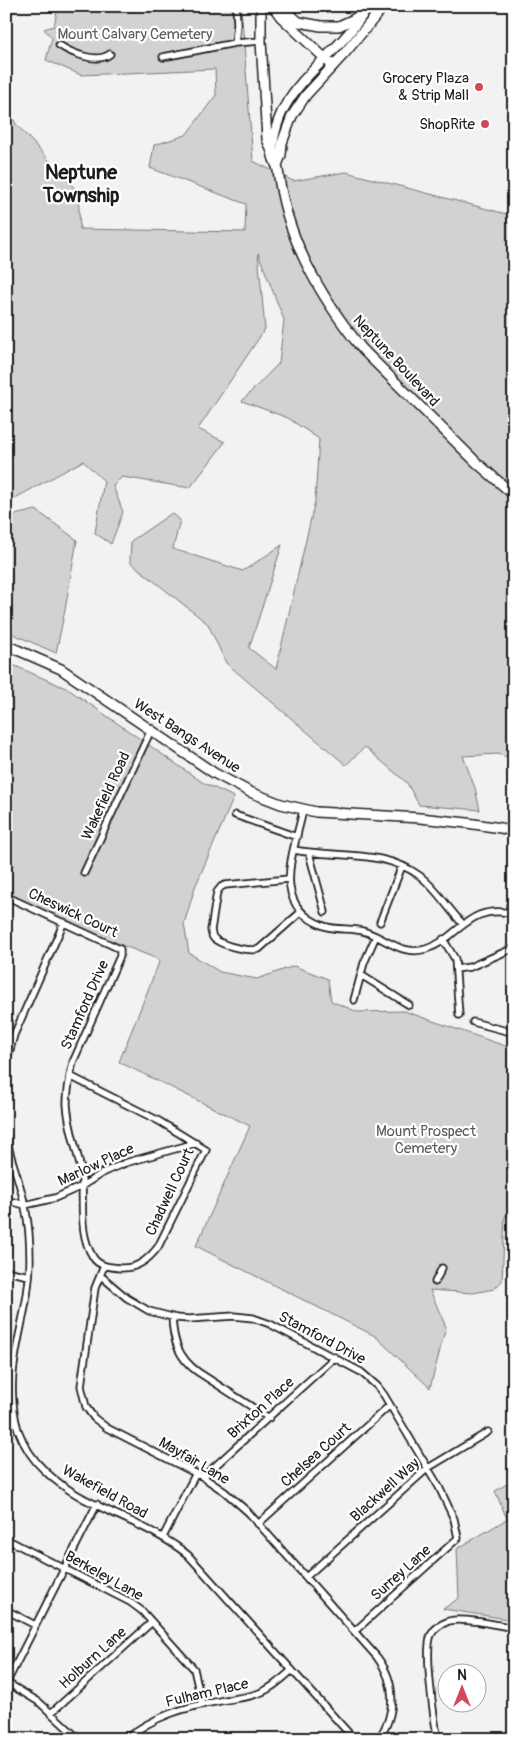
<svg xmlns="http://www.w3.org/2000/svg" width="520" height="1745" font-family="Pangolin,sans-serif">
<style>
.green{fill:#d2d2d2;stroke:#777}
.lines{fill:none;stroke-linecap:round;stroke-linejoin:round}
.street-casing{stroke:#1c1c1c;stroke-width:9}
.secondary-casing{stroke:#1c1c1c;stroke-width:12}
.primary-casing{stroke:#1c1c1c;stroke-width:12}
.street{stroke:#fff;stroke-width:5.5}
.secondary{stroke:#fff;stroke-width:9}
.primary{stroke:#fff;stroke-width:9}
.poi-dot{fill:#d1495b;stroke:#fff;stroke-width:2}
.labels{text-anchor:middle;dominant-baseline:central;stroke-width:4.5;stroke-linejoin:round;paint-order:stroke}
.park-label{font-size:15px;fill:#5c5c5c;stroke:#fff}
.poi-label{font-size:15px;fill:#1c1c1c;stroke:#fff;text-anchor:end}
.street-label{font-size:15px;fill:#1c1c1c;stroke:#fff}
.district-label{font-size:20px;font-weight:bold;fill:#1c1c1c;stroke:#fff}
</style>
<rect width="100%" height="100%" fill="#f2f2f2"/>
<filter id="ink" filterUnits="userSpaceOnUse"><feTurbulence type="fractalNoise" baseFrequency=".02" numOctaves="2"/><feDisplacementMap in="SourceGraphic" scale="10" xChannelSelector="R" yChannelSelector="G"/><feConvolveMatrix kernelMatrix="1 2 1 2 8 2 1 2 1" color-interpolation-filters="sRGB"/></filter>
<g filter="url(#ink)">
<!-- green -->
<path class="green" d="M58,6H241L253,161L293,181L346,172L514,216V759L497,754L463,756L475,788L480,810L419,805L407,783L365,747L346,765L226,663L208,624L130,562L131,541L172,513L180,520L173,549L243,571L282,545L249,648L276,669L315,501L319,439L288,418L242,401L279,363L284,320L258,253L265,329L198,429L225,442L190,488L122,477L113,486L123,512L111,544L95,533L104,481L83,461L6,503V104L16,124L78,192L80,229L245,232L246,204L150,168L154,145L186,135L216,95L215,69L81,75L46,60L52,38L44,29L54,26Z
M36,510L77,540L65,610L56,653L6,631V517Z
M6,662L68,689L202,782L234,797L195,887L184,924L189,953L220,972L257,979L294,966L328,979L331,1001L358,1012L404,1011L514,1049V1216L509,1215L505,1216L502,1281L494,1289L473,1293L430,1290L446,1327L430,1388L375,1336L196,1246L250,1126L119,1062L160,960L71,925L12,898L6,906Z
M514,1480V1620L443,1609L459,1598L457,1549L507,1519L495,1491Z"/>
<g class="lines">
<!-- street casing -->
<g class="street-casing">
<path id="street" d="M235,43L237,24L236,6
M59,45C71,53 97,64 110,54
M163,57L235,43L261,41
M303,810C295,851 268,905 324,926C338,931 352,927 366,932C387,939 402,956 426,949C459,939 468,902 514,914
M235,815L297,837
M294,850C335,858 384,849 420,876C437,889 448,909 463,924
M309,853L325,912
M84,873L151,730
M289,879L225,885L221,887L217,892L211,930C212,935 212,938 216,940C225,946 249,952 259,949L301,912
M6,898L12,899L120,949V956L73,1062C70,1076 67,1089 67,1103C68,1127 77,1148 81,1171C85,1198 77,1232 93,1257C98,1266 109,1267 120,1268C137,1269 148,1260 158,1247L206,1150L159,1121L70,1076
M510,913V905L514,899
M380,922L402,866
M443,939L455,959L459,1015
M456,969L470,967L514,948
M361,975L409,1005
M354,1000L364,963L376,936
M473,1022L514,1033
M6,1064L14,1035L64,922
M6,1138C11,1161 21,1184 25,1207C29,1224 30,1242 30,1260C30,1321 0,1368 18,1430C24,1446 33,1460 45,1471C84,1509 146,1520 188,1555L354,1739
M6,1200L25,1205L55,1198L82,1186L104,1172L125,1163L196,1143
M104,1266L95,1288L81,1386L86,1407L94,1418L107,1428L203,1477L225,1492L248,1512L377,1657C396,1682 397,1714 378,1739
M6,1271L29,1276
M101,1276L127,1298L149,1311L176,1318L189,1319L234,1316L253,1318L270,1324L361,1372L377,1386L384,1395L439,1487L454,1519L458,1538L355,1631
M435,1282L442,1268
M172,1317C173,1340 178,1358 198,1372L269,1418
M203,1477L335,1357
M258,1524L390,1405
M163,1537L196,1473
M6,1539L130,1602L142,1611L194,1669L202,1704
M306,1577L428,1468L488,1432
M6,1610L35,1625
M6,1682L39,1702L79,1739
M7,1682L97,1504
M51,1713L152,1622
M125,1739C154,1716 185,1707 220,1701C234,1698 249,1698 262,1692C274,1687 283,1678 292,1670
M438,1739C434,1720 424,1651 431,1635C434,1628 441,1624 449,1621C463,1617 498,1625 514,1628"/>
</g>
<!-- secondary casing -->
<g class="secondary-casing">
<path id="secondary" d="M364,13C359,20 354,27 348,34C327,59 300,78 284,108C278,119 270,144 273,156C274,161 277,165 278,170C286,238 320,297 363,350L476,462L514,495
M277,165L281,155L282,143L292,116L306,95L344,54L384,6
M6,645L61,669L214,773L250,792L281,804L316,812L420,818L467,823L501,828L514,832"/>
</g>
<!-- primary casing -->
<g class="primary-casing">
<path id="primary" d="M261,6V41L267,139L273,154
M273,6L281,17L333,66
M280,6L299,22L321,26H339L354,19L367,10"/>
</g>
<!-- street -->
<use href="#street" class="street"/>
<!-- secondary -->
<use href="#secondary" class="secondary"/>
<!-- primary -->
<use href="#primary" class="primary"/>
</g>
</g>
<!-- markers -->
<g class="poi-dot">
<circle cx="479" cy="87" r="5"/>
<circle cx="485" cy="124" r="5"/>
</g>
<g class="labels">
<!-- park labels -->
<g class="park-label">
<text x="135" y="34">Mount Calvary Cemetery</text>
<text x="426" y="1131">Mount Prospect<tspan x="426" dy="17">Cemetery</tspan></text>
</g>
<!-- poi labels -->
<g class="poi-label">
<text x="469" y="78">Grocery Plaza<tspan x="469" dy="17">&amp; Strip Mall</tspan></text>
<text x="475" y="124">ShopRite</text>
</g>
<!-- street labels -->
<g class="street-label">
<text transform="translate(396 361) rotate(47)">Neptune Boulevard</text>
<text transform="translate(187 736) rotate(33)">West Bangs Avenue</text>
<text transform="translate(106 796) rotate(-65)">Wakefield Road</text>
<text transform="translate(73 913) rotate(25)">Cheswick Court</text>
<text transform="translate(85 1005) rotate(-66)">Stamford Drive</text>
<text transform="translate(96 1165) rotate(-25)">Marlow Place</text>
<text transform="translate(170 1192) rotate(-65)">Chadwell Court</text>
<text transform="translate(322 1338) rotate(28)">Stamford Drive</text>
<text transform="translate(261 1408) rotate(-42)">Brixton Place</text>
<text transform="translate(316 1455) rotate(-42)">Chelsea Court</text>
<text transform="translate(194 1461) rotate(30)">Mayfair Lane</text>
<text transform="translate(385 1490) rotate(-42)">Blackwell Way</text>
<text transform="translate(105 1492) rotate(29)">Wakefield Road</text>
<text transform="translate(401 1573) rotate(-42)">Surrey Lane</text>
<text transform="translate(104 1576) rotate(29)">Berkeley Lane</text>
<text transform="translate(93 1658) rotate(-42)">Holburn Lane</text>
<text transform="translate(207 1693) rotate(-13)">Fulham Place</text>
</g>
<!-- district labels -->
<g class="district-label">
<text x="81" y="172">Neptune<tspan x="81" dy="23">Township</tspan></text>
</g>
</g>
<!-- margin -->
<rect width="520" height="1745" fill="none" stroke="#fff" stroke-width="25"/>
<rect x="12" y="12" width="495" height="1720" fill="none" stroke="#1c1c1c" stroke-width="2" filter="url(#ink)"/>
<!-- north arrow -->
<g transform="translate(462 1688)"><circle r="24" fill="#ffffff" stroke="#a4a4a4"/>
<path d="M0-4L9 19L0 12L-9 19Z" fill="#d1495b"/>
<text y="-8" font-size="14" font-weight="bold" text-anchor="middle" fill="#1c1c1c">N</text>
</g>
</svg>
